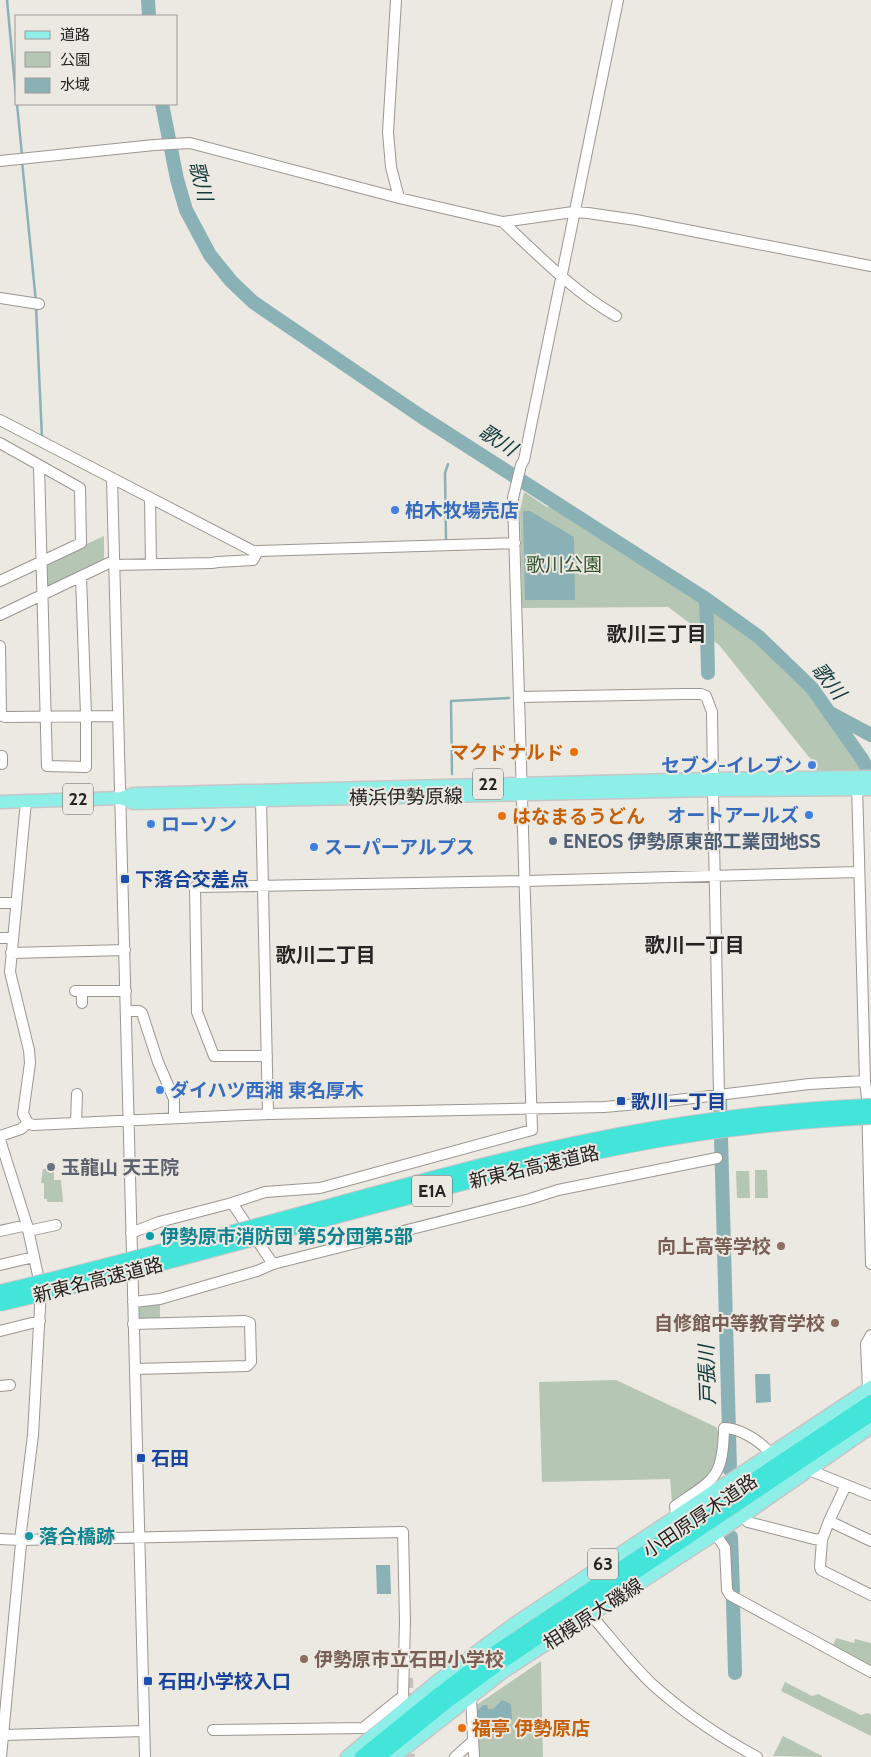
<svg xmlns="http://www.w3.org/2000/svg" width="871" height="1757" font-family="Cabin,'Noto Sans JP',sans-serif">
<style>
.green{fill:#b6c6b4}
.water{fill:#8ab2b6}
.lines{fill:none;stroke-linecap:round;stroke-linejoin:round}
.stream{stroke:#8ab2b6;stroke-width:2.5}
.river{stroke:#8ab2b6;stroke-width:14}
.minor-tunnel{stroke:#c4c1bc;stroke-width:10;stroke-dasharray:10 5;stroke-linecap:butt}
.minor-casing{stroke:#9b9691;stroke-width:12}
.major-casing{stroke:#c7c6c6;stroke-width:15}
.highway-casing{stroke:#c7c6c6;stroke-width:16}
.minor{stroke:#fff;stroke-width:10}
.major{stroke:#8eefe8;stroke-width:12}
.highway{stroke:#43e4d9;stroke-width:14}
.highway-bridge-casing{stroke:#c7c6c6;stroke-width:16;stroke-linecap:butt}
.highway-bridge{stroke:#43e4d9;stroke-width:14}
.shop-dot{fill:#3f7fe0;stroke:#ece8e2;stroke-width:2}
.food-dot{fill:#e8710a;stroke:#ece8e2;stroke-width:2}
.service-dot{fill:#5c6f8a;stroke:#ece8e2;stroke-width:2}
.transit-dot{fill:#1a4fb4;stroke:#ece8e2;stroke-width:2}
.worship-dot{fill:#6b7280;stroke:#ece8e2;stroke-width:2}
.culture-dot{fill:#0f9aa8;stroke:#ece8e2;stroke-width:2}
.education-dot{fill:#8d6e63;stroke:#ece8e2;stroke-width:2}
.labels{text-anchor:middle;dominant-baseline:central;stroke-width:4;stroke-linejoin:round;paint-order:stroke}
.shield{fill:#ece8e2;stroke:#615f5c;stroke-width:1}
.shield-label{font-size:18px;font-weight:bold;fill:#262422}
.shop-label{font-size:19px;font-weight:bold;fill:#366cbe;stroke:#ece8e2;text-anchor:start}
.park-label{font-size:19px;fill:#31532d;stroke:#ece8e2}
.food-label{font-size:19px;font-weight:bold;fill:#c56008;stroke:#ece8e2;text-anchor:start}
.street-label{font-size:19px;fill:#262422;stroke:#ece8e2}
.service-label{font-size:19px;font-weight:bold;fill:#4e5e75;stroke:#ece8e2;text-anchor:start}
.transit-label{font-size:19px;font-weight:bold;fill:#164399;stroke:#ece8e2;text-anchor:start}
.worship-label{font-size:19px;font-weight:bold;fill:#5b616d;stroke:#ece8e2;text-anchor:start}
.culture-label{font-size:19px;font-weight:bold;fill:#0d838f;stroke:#ece8e2;text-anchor:start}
.education-label{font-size:19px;font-weight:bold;fill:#785e54;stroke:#ece8e2;text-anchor:end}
.water-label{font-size:20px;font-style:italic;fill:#0f373a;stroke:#ece8e2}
.neighbourhood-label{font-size:20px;font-weight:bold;fill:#262422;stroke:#ece8e2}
</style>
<rect width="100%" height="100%" fill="#ece8e2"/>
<!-- green -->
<path class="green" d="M524,492L547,507H551C590,531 629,555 668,580C712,607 760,636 795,676L864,769L862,771L818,772L813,762L719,645L668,607L522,608L520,511Z
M104,536V562L45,591L44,564Z
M43,1169H54V1180H61L63,1202H47V1199H44V1183H41Z
M755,1170H767L768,1198H755Z
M736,1171H749L750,1198H737Z
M145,1305H160V1320L139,1321L137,1319V1308Z
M616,1380L716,1427C720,1434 720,1443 719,1451C715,1478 692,1488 672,1502L670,1479L542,1482L539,1382Z
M836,1638L854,1643L855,1639L871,1643V1668L832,1648Z
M541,1661L543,1757H477L475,1706Z
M785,1682L812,1696L818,1694L861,1715L868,1713L871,1715V1736L781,1691Z
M783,1736L822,1756V1757L773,1756Z"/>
<!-- water -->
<path class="water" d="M523,511H530L574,537L575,600H525Z
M755,1374H770L771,1402L756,1403Z
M376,1565H390L391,1594H377Z
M502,1700L511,1704L512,1719L507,1724C500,1724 492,1721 487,1727H478L477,1711L483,1705H487L488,1709H493Z"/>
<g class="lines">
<!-- stream -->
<path class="stream" d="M7,0L16,97
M17,104L22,155
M22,161L36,302
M36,307L42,438
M446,539L445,473L448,464
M452,774L451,701L509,698"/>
<!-- river -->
<path class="river" d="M148,0L149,16
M162,104L177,179L186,210L210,255L231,281L253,302L422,417L706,599L759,637L812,688L862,759L871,775
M706,599L707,626
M707,630L708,673
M832,714L871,735
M720,1100L730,1470
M731,1537L733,1591
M733,1601L735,1673"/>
<!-- minor-tunnel -->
<path class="minor-tunnel" d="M408,1678L409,1710
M409,1739L410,1757"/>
<!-- minor casing -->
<g class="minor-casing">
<path id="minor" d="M396,0L388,132L391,167L399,198
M0,161L154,145L190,143L399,198L503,222L573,212L588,213L636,220L871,266
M503,222C539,256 573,291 616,316
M0,298L39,304
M0,420L112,478L145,1757
M0,443L80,488L81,543L0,581
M39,466L47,766L86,767V715L81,577
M112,478L255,552L258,551
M150,498L151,564
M114,565L212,563L218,562L253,560L258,551L515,543
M0,615L113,561
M0,646L1,715
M520,697L684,694H701L706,696L712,712L713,779
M0,715L5,717L117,716
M0,756H2V764
M713,790L719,1095
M261,799L268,1114
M26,801L10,972L29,1050L30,1063L23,1114L28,1123L33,1125L268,1114L604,1107L660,1102L809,1084L865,1081L857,784
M0,903H16
M0,938H12
M11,953L125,950
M75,991H126
M82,991V1003
M126,1011H139L142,1013L158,1062L174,1099V1118
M267,1056H214L197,1012L195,887L525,881L859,872
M865,1081L867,1098L871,1264
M76,1123L77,1094
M0,1136L21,1129L28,1123
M0,1140L27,1225L41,1289L33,1435L20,1540L21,1544L1,1757
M232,1203L273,1264
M0,1231L27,1225
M28,1231L56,1225
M131,1233L159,1222L232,1203L265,1192L320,1188L532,1130L513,498L521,465L524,460L618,0
M0,1265L34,1257
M133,1302L160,1299L257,1271L273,1264L530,1199L558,1190L717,1158
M133,1324L245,1321L250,1323L251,1362L247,1366L135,1369
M0,1331L40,1321
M0,1386L10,1385
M868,1389L866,1344L871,1335
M809,1470L871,1495
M846,1485L829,1521L822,1540L820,1567L821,1570L871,1595
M676,1516L675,1506C714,1479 723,1479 724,1428C740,1428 760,1441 770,1453
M743,1516L748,1522L814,1539L822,1540
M829,1521L871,1541
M715,1533L725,1548L727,1590L730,1595L871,1672
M0,1539L20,1540L403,1532L405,1622L403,1696
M591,1615C611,1638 630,1663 652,1684C684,1713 720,1737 757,1757
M471,1696L474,1757
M213,1730L363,1728L403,1696
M4,1735L144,1731
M455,1757L473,1741"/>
</g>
<!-- major casing -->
<g class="major-casing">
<path id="major" d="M121,798L134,803L713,790L871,789
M0,802L121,798L134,794L713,779L871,777
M347,1757L436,1682L514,1624L871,1387
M394,1757L503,1672L743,1516L871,1427"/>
</g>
<!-- highway casing -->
<g class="highway-casing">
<path id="highway" d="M362,1757L441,1693L486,1659L871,1402
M378,1757L447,1701L492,1668L871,1414"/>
</g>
<!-- minor -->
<use href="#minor" class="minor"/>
<!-- major -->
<use href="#major" class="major"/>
<!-- highway -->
<use href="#highway" class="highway"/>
<!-- highway-bridge casing -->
<g class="highway-bridge-casing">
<path id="highway-bridge" d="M0,1292C118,1264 235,1232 352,1200C451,1173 551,1146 653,1129C725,1117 798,1109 871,1106
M0,1304C109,1278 217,1249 326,1219C434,1190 542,1161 653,1141C725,1128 798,1121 871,1117"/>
</g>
<!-- highway-bridge -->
<use href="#highway-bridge" class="highway-bridge"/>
</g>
<!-- markers -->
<g class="shop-dot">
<circle cx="395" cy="510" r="5"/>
<circle cx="812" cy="765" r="5"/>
<circle cx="809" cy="815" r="5"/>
<circle cx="151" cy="824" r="5"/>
<circle cx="314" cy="847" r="5"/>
<circle cx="160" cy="1090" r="5"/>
</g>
<g class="food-dot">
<circle cx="574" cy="752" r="5"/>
<circle cx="502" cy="816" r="5"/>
<circle cx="462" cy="1728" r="5"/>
</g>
<circle class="service-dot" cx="553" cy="841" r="5"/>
<g class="transit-dot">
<rect x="120" y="874" width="10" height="10" rx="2.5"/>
<rect x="616" y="1096" width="10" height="10" rx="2.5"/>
<rect x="136" y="1453" width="10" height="10" rx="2.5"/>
<rect x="143" y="1676" width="10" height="10" rx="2.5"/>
</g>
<circle class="worship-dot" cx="51" cy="1167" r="5"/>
<g class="culture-dot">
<circle cx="150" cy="1236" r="5"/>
<circle cx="29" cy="1536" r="5"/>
</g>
<g class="education-dot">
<circle cx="781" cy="1246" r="5"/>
<circle cx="835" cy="1323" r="5"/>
<circle cx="304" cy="1659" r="5"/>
</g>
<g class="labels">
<!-- shield labels -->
<g class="shield">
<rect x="473" y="768.5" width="30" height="31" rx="4"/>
<rect x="63" y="783.5" width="30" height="31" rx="4"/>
<rect x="412" y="1175.5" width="40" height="31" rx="4"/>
<rect x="588" y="1548.5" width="30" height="31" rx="4"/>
</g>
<g class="shield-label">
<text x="488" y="784">22</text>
<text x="78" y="799">22</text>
<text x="432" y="1191">E1A</text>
<text x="603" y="1564">63</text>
</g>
<!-- shop labels -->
<g class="shop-label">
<text x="405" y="510">柏木牧場売店</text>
<text x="802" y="765" text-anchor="end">セブン-イレブン</text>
<text x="799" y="815" text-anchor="end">オートアールズ</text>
<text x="161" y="824">ローソン</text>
<text x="324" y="847">スーパーアルプス</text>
<text x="170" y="1090">ダイハツ西湘 東名厚木</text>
</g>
<!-- park labels -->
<g class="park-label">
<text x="564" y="564">歌川公園</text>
</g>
<!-- food labels -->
<g class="food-label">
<text x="564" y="752" text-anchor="end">マクドナルド</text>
<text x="512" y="816">はなまるうどん</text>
<text x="472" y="1728">福亭 伊勢原店</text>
</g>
<!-- street labels -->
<g class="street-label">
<text transform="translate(406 797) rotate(-1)">横浜伊勢原線</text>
<text transform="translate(534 1167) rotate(-13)">新東名高速道路</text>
<text transform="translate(98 1280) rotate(-14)">新東名高速道路</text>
<text transform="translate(700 1516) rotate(-34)">小田原厚木道路</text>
<text transform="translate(593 1614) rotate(-33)">相模原大磯線</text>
</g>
<!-- service labels -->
<g class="service-label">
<text x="563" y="841">ENEOS 伊勢原東部工業団地SS</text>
</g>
<!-- transit labels -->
<g class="transit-label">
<text x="135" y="879">下落合交差点</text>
<text x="631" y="1101">歌川一丁目</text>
<text x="151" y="1458">石田</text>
<text x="158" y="1681">石田小学校入口</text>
</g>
<!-- worship labels -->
<g class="worship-label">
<text x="61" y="1167">玉龍山 天王院</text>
</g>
<!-- culture labels -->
<g class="culture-label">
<text x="160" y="1236">伊勢原市消防団 第5分団第5部</text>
<text x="39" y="1536">落合橋跡</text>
</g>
<!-- education labels -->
<g class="education-label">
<text x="771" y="1246">向上高等学校</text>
<text x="825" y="1323">自修館中等教育学校</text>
<text x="314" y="1659" text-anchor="start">伊勢原市立石田小学校</text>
</g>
<!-- water labels -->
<g class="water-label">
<text transform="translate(201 181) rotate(76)">歌川</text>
<text transform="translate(498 440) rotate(33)">歌川</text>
<text transform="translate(829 681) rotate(51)">歌川</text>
<text transform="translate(707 1375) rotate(-92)">戸張川</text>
</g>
<!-- neighbourhood labels -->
<g class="neighbourhood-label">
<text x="657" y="634">歌川三丁目</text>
<text x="695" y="945">歌川一丁目</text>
<text x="326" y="955">歌川二丁目</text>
</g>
</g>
<!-- legend -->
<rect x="15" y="15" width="162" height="90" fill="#ece8e2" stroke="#9d9a95"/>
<rect x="25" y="31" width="25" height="8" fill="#8eefe8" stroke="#9d9a95"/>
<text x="60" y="40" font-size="15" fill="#262422">道路</text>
<rect x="25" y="52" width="25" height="15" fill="#b6c6b4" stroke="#9d9a95"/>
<text x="60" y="65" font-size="15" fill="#262422">公園</text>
<rect x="25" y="78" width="25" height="15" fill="#8ab2b6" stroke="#9d9a95"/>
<text x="60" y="90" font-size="15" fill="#262422">水域</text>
</svg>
